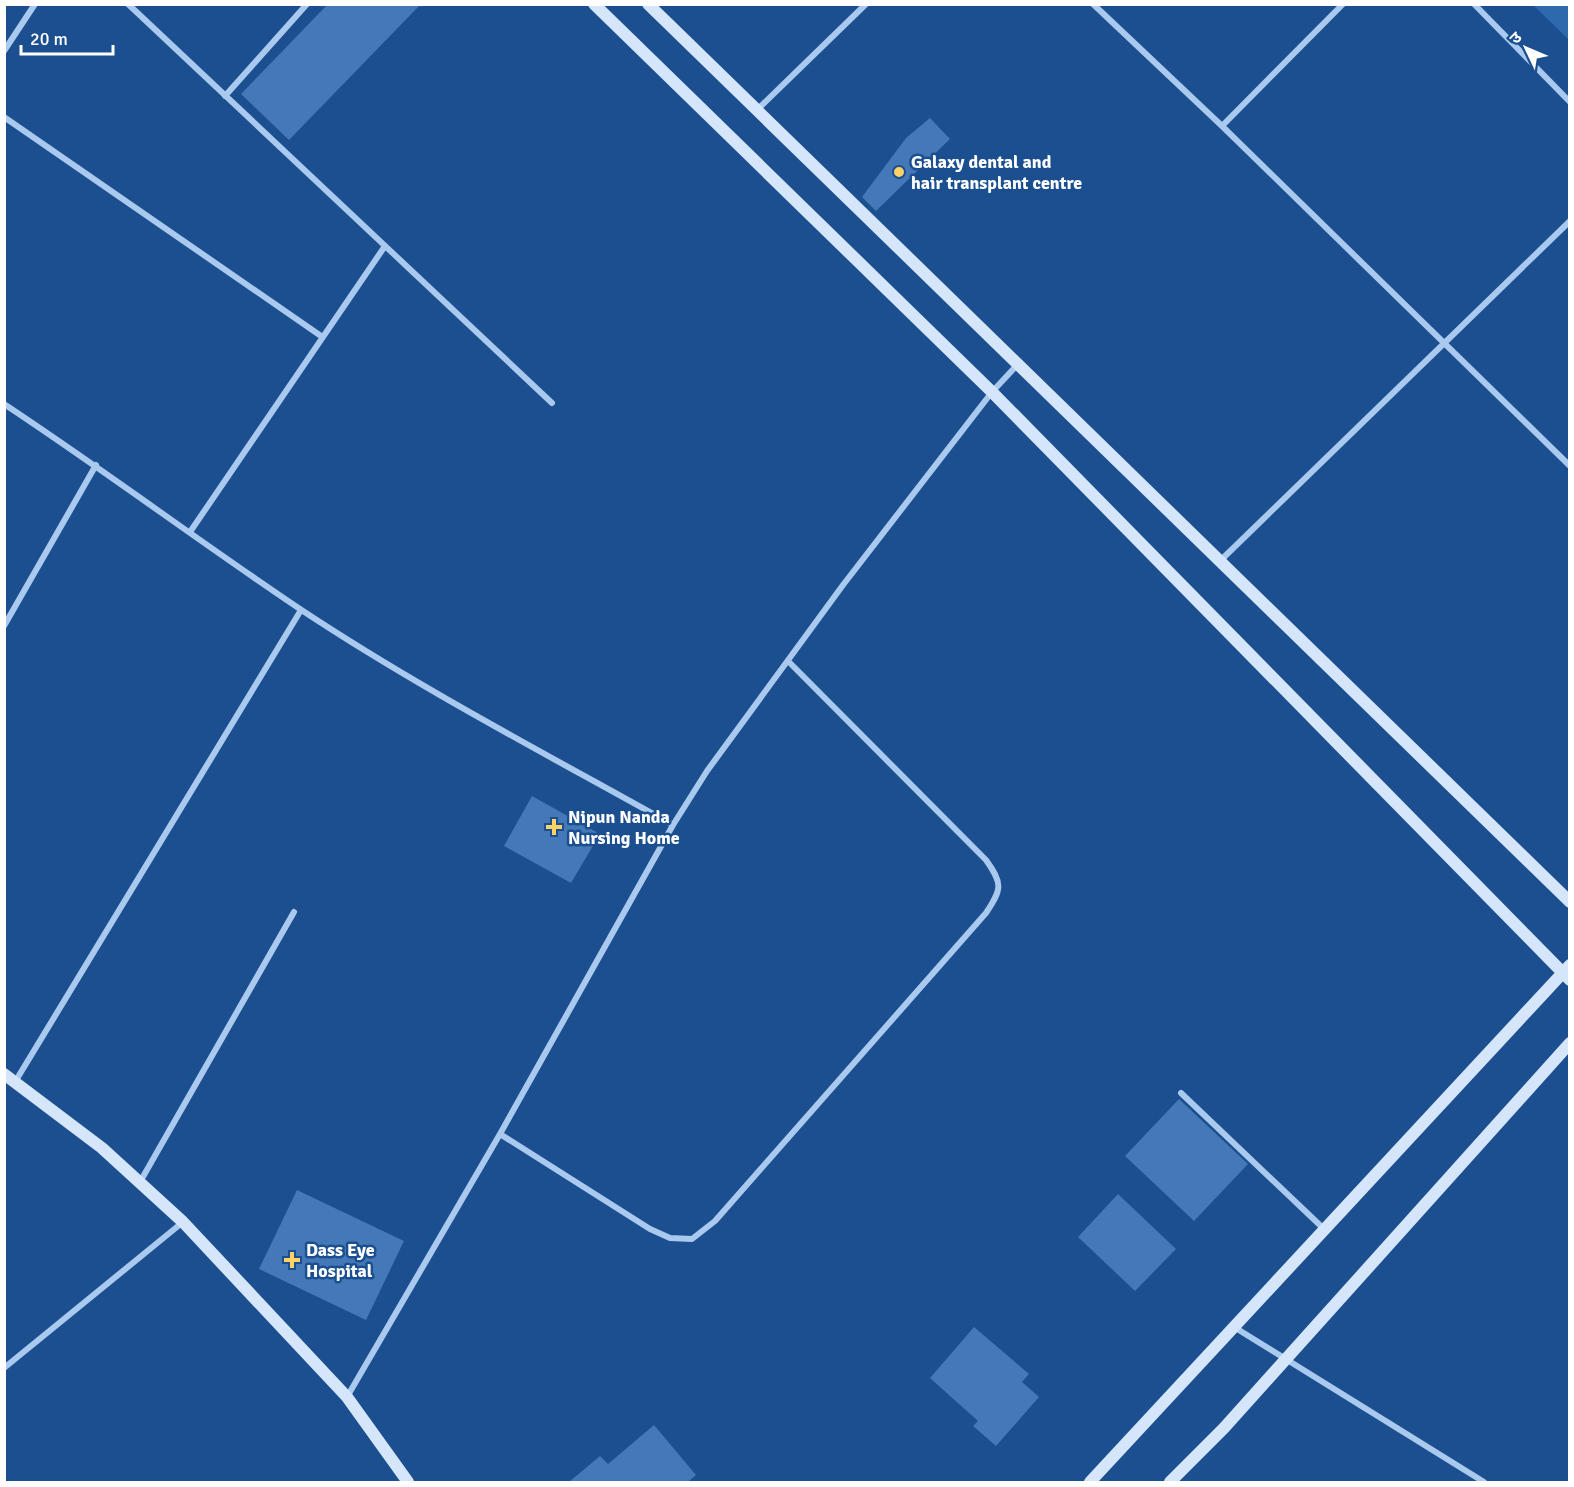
<svg xmlns="http://www.w3.org/2000/svg" width="1574" height="1487" font-family="Signika,'Noto Sans Devanagari',sans-serif">
<style>
.green{fill:#2e69ad}
.building{fill:#4478b7}
.lines{fill:none;stroke-linecap:round;stroke-linejoin:round}
.street{stroke:#a9c9ee;stroke-width:6}
.secondary{stroke:#d6e6fa;stroke-width:12}
.poi-dot{fill:#ffd166;stroke:#1b4f8f;stroke-width:2}
.labels{text-anchor:middle;dominant-baseline:central;stroke-width:5;stroke-linejoin:round;paint-order:stroke}
.poi-label{font-size:18px;font-weight:bold;fill:#fff;stroke:#1b4f8f;text-anchor:start}
</style>
<rect width="100%" height="100%" fill="#1b4f8f"/>
<!-- green -->
<path class="green" d="M1533,5H1569V40Z"/>
<!-- building -->
<path class="building" d="M328,4H421L289,140L241,94Z
M930,118L950,139L876,211L862,197L906,138Z
M532,796L600,834L571,883L504,846Z
M1179,1099L1248,1164L1194,1221L1125,1156Z
M297,1190L404,1241L366,1320L259,1269Z
M1118,1194L1176,1249L1135,1291L1078,1237Z
M974,1327L1029,1374L1022,1382L1039,1397L996,1446L973,1426L978,1421L930,1378Z
M654,1425L696,1475L688,1482H569L600,1456L608,1464Z"/>
<g class="lines">
<!-- street -->
<path class="street" d="M128,4L552,403
M1093,4L1222,126L1570,466
M1474,4L1570,102
M4,51L35,4
M225,96L307,4
M757,110L866,4
M4,117L321,336
M1222,126L1343,4
M4,404C104,470 200,542 300,609C419,688 548,755 673,825
M190,532L385,246
M1220,561L1570,221
M4,626L96,465
M15,1082L301,610
M1181,1093L1324,1229
M500,1134L650,1229L670,1238L692,1239L715,1221L986,913C1002,889 1003,884 986,860L788,661
M140,1182L294,912
M1234,1327L1484,1482
M4,1368L183,1222
M347,1397L500,1134L673,825L707,771L843,585L992,392L1018,364"/>
<!-- secondary -->
<path class="secondary" d="M594,4L992,392L1570,980
M648,4L1570,902
M4,1074L102,1148L183,1222L347,1397L408,1482
M1090,1482L1570,965
M1170,1482L1224,1428L1570,1043"/>
</g>
<!-- markers -->
<g class="poi-dot">
<circle cx="899" cy="172" r="6"/>
<path d="M551 818h6v6h6v6h-6v6h-6v-6h-6v-6h6z"/>
<path d="M289 1251h6v6h6v6h-6v6h-6v-6h-6v-6h6z"/>
</g>
<g class="labels">
<!-- poi labels -->
<g class="poi-label">
<text x="911" y="162">Galaxy dental and<tspan x="911" dy="21">hair transplant centre</tspan></text>
<text x="568" y="817">Nipun Nanda<tspan x="568" dy="21">Nursing Home</tspan></text>
<text x="306" y="1250">Dass Eye<tspan x="306" dy="21">Hospital</tspan></text>
</g>
</g>
<!-- border -->
<rect width="1574" height="1487" fill="none" stroke="#ffffff" stroke-width="12"/>
<!-- north arrow -->
<g transform="translate(1526 48) rotate(314)" stroke="#1b4f8f" stroke-width="4.5" paint-order="stroke">
<path d="M0-4.5L10 22L0 15L-10 22Z" fill="#ffffff"/>
<text y="-9" font-size="16" font-weight="bold" text-anchor="middle" fill="#ffffff">उ</text>
</g>
<!-- scale -->
<path d="M21 45v9h92v-9" fill="none" stroke="#ffffff" stroke-width="3"/>
<text x="30" y="45" font-size="18" fill="#ffffff" stroke="#1b4f8f" stroke-width="4.5" paint-order="stroke">20 m</text>
</svg>
